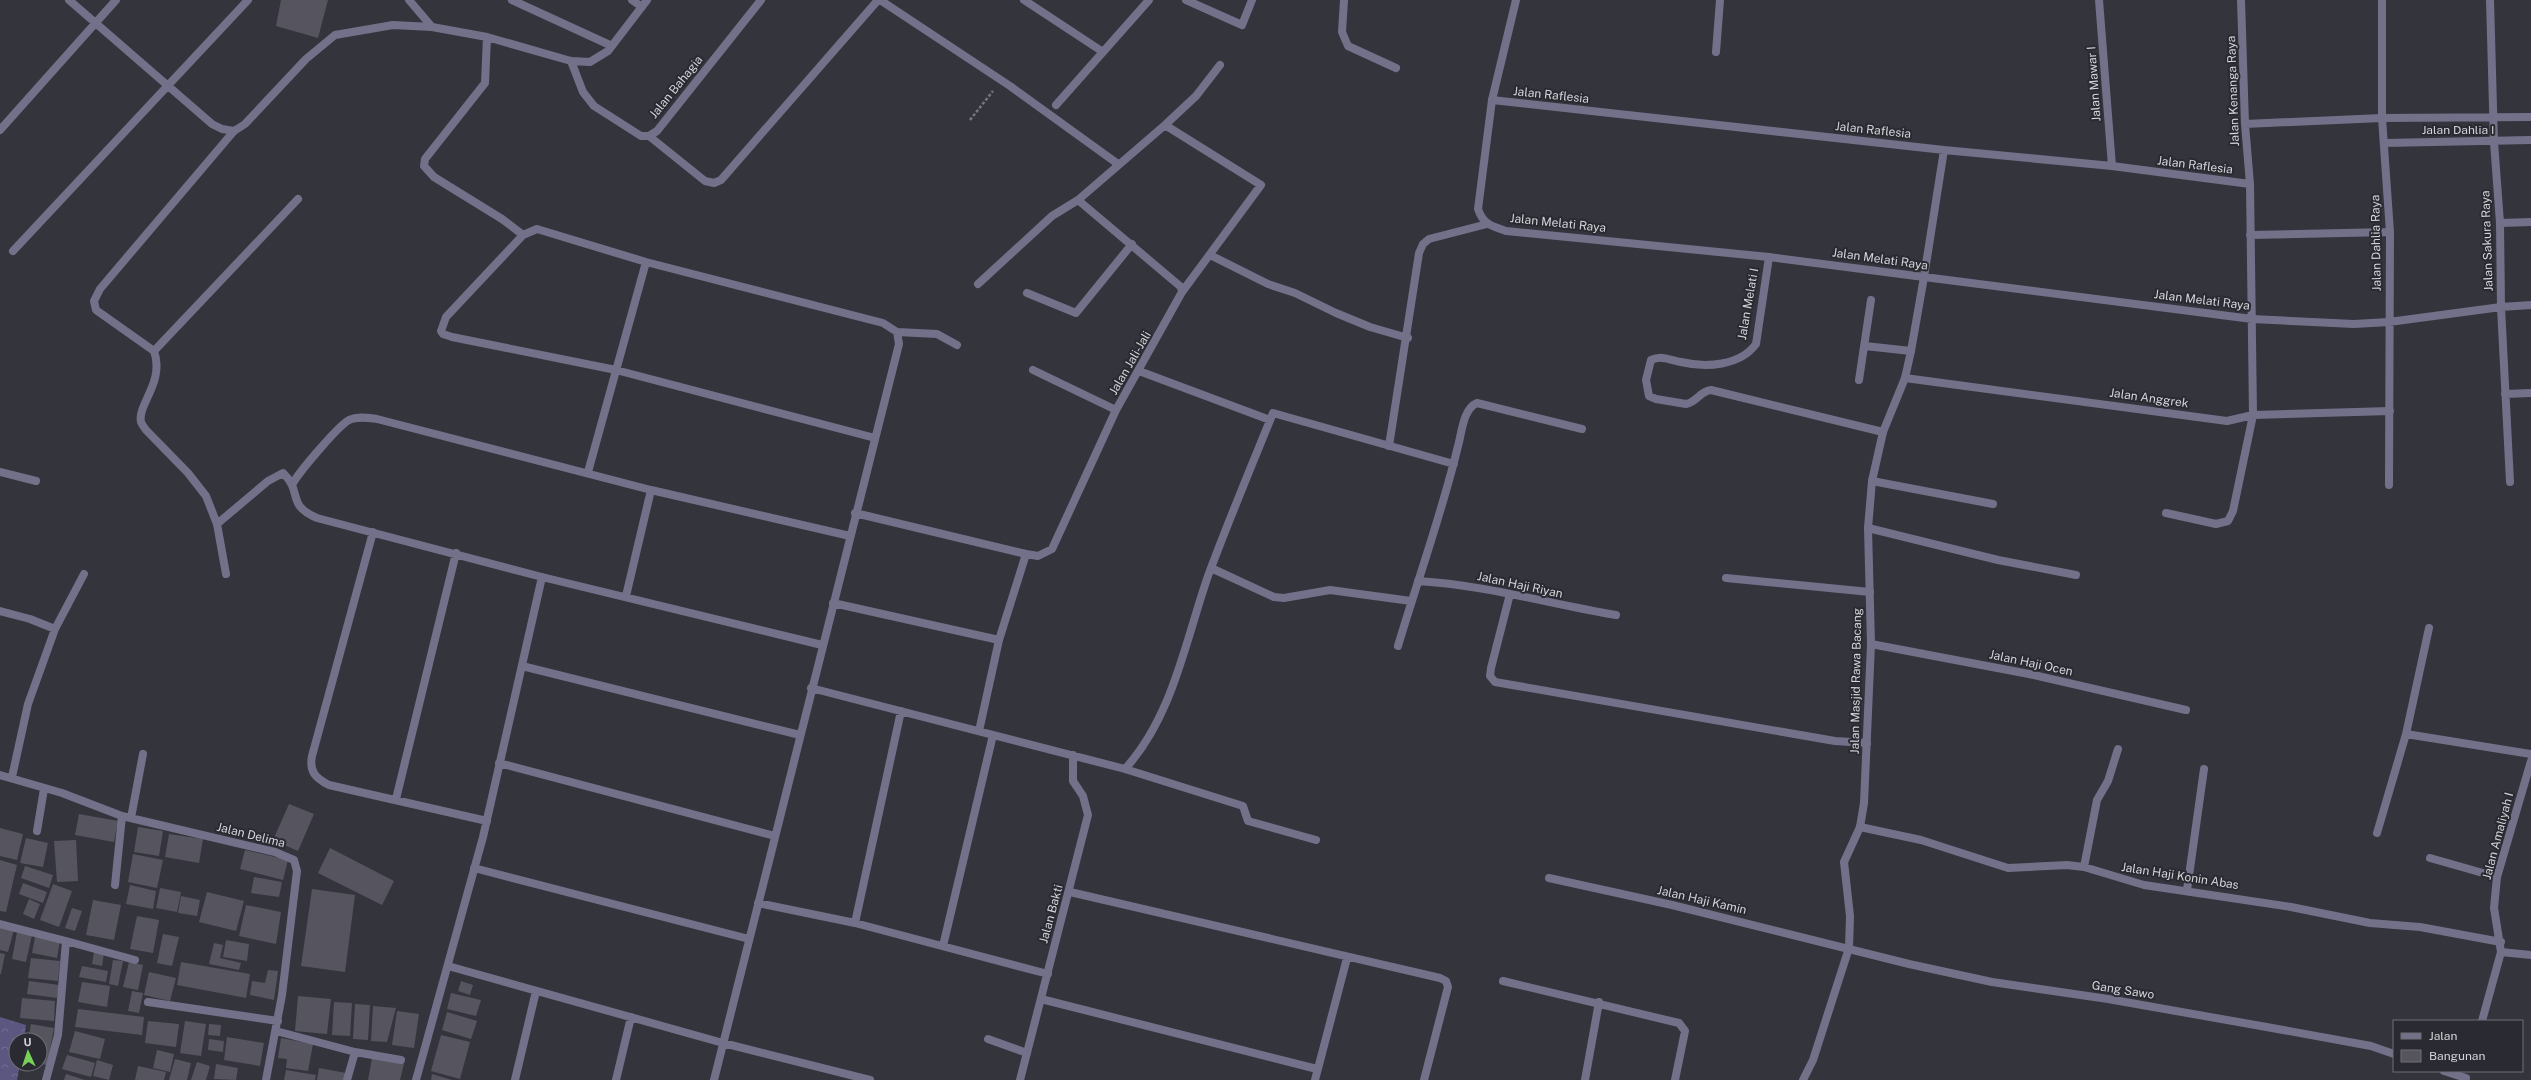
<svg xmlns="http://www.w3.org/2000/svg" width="2531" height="1080" font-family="'Public Sans',sans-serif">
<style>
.forest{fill:url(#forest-crowns)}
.building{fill:#56555f}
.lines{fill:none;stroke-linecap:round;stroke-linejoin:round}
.path{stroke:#75757d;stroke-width:2.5;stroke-dasharray:3 2;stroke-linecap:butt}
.service{stroke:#73718a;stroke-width:8}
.minor{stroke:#73718a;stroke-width:8}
.tertiary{stroke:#73718a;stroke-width:8}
.labels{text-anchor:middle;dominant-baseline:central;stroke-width:4;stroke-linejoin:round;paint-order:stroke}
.street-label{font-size:12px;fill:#d4d4da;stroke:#2a2a32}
</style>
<defs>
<pattern id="forest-crowns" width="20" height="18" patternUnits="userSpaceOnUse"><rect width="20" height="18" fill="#5b5781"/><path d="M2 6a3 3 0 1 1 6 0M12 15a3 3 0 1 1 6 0" fill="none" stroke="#726e92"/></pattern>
</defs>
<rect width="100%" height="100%" fill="#34343d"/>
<!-- forest -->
<path class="forest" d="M0,1017L26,1025L24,1040H16V1064H20L17,1080H0Z"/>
<!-- building -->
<path class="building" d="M281,0H328L318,38L276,26Z
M289,804L314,814L298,851L273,840Z
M79,814L118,821L114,842L75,835Z
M138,827L163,831L159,856L134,852Z
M0,828L23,834L17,860L0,856Z
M169,834L203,839L199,863L165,857Z
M26,838L48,843L43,867L20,863Z
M76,840L78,881L57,882L54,841Z
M330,848L394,881L382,905L318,873Z
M245,850L288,860L283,880L240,869Z
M133,854L163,860L157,888L128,882Z
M0,860L17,865L6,912L0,911Z
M25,866L53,875L49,888L21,878Z
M254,877L282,882L279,897L251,893Z
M23,883L47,892L43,903L19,894Z
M53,884L72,891L59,927L40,920Z
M130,885L156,891L153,909L126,904Z
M160,888L181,892L177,912L156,908Z
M312,889L355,895L345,972L301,966Z
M207,892L244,901L236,931L199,922Z
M181,896L200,900L197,916L178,913Z
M29,899L40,904L34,919L23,914Z
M93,900L121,905L114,940L86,935Z
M246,905L281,912L276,944L239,936Z
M72,908L82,911L75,931L65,928Z
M137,916L159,920L153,953L130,949Z
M0,926L14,930L8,952L0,950Z
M17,932L32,935L26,962L12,959Z
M163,934L179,937L172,966L157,963Z
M35,937L60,941L57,958L32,953Z
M226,940L249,944L247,961L223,957Z
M214,943L223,945L220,958L241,963L239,970L209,964Z
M94,952L104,953L102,966L92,964Z
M0,953L5,954L1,974H0Z
M31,958L60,961L58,981L28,978Z
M113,960L123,961L118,986L109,984Z
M129,962L143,965L138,990L123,987Z
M181,962L250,974L246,998L177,985Z
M82,966L108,971L106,982L79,977Z
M268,970L278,971L274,1000L250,995L252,981L265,983Z
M149,972L176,978L170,1001L144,995Z
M29,981L59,985L57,998L27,994Z
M461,981L473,985L470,995L458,991Z
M82,982L110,986L107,1007L78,1002Z
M132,991L143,993L139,1013L128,1011Z
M451,993L481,1000L476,1016L447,1009Z
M298,996L331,999L327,1034L295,1031Z
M22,998L55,1001L54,1021L20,1018Z
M334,1002L352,1003L350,1036L332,1035Z
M355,1004L370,1005L368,1040L353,1039Z
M373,1006L396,1008L387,1042L371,1041Z
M78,1009L144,1017L142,1035L75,1027Z
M397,1011L419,1014L414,1048L392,1045Z
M447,1012L477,1021L471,1039L442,1030Z
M148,1021L179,1024L176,1047L145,1043Z
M185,1021L206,1024L201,1056L180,1053Z
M31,1024L54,1028L47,1065L40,1064V1040H28Z
M209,1024L221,1025L220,1036L208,1035Z
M75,1031L105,1039L100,1059L69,1052Z
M441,1035L470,1042L460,1079L431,1071Z
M227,1037L264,1043L260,1066L224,1060Z
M281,1038L313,1044L308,1071L286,1068L287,1059L278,1058Z
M209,1039L224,1041L223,1052L208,1050Z
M157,1050L174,1054L170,1072L153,1068Z
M67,1055L95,1063L91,1077L62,1069Z
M372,1058L404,1064L400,1080H368Z
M175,1059L191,1063L187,1080H169Z
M97,1060L113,1065L109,1080L93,1076Z
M197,1062L210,1066L206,1080H191Z
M216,1064L238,1068L236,1080L214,1079Z
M138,1066L166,1072L164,1080H135Z
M319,1068L346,1073L345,1080H317Z
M286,1070L316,1075L315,1080H284Z
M66,1074L85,1080H64Z
M432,1074L452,1080H431Z"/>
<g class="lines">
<!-- path -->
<path class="path" d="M970,120L993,91"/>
<!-- service -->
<path class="service" d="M1865,346L1911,351
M1859,380L1871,300
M988,1039L1027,1053"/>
<!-- minor -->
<path class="minor" d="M69,0L212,124L222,129L234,131
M409,0L432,27
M512,0L612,46
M632,0L642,7
M880,0L1010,86L1118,164
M1024,0L1103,52
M1186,0L1242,25L1252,0
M1344,0L1342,32L1348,46L1396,68
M2099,0L2112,166
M2382,0V118L2390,232L2389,485
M2490,0L2494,142L2500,223L2501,307L2510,482
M487,37L485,83L425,159L424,166L434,177L502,219L523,235
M1716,52L1720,0
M571,61L583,92L594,106L641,136H649L657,131L761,0
M1492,100L1944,150L2112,166L2250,184
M1056,105L1149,0
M2245,124L2382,118L2531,117
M1165,125L1261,185L1182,292
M0,130L116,0
M649,136L705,181L714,183L721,180L878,0
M2384,143L2531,140
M1944,150L1924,277L2252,319L2354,324L2389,322L2501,307L2531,305
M2500,223L2531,222
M2250,235L2390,232
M13,251L248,0
M1210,255L1268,284L1295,293L1336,313L1370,327L1408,338
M1769,257L1756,344C1740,366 1706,368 1681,362C1670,360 1662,355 1651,360L1646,380L1649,396L1656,399L1686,404C1697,402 1700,391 1711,390L1883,432
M978,284L1052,216L1078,200L1165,125L1196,96L1220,65
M1027,293L1076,313L1132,244
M897,332L937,334L957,345
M154,351L298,199
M1033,370L1116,410
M1139,371L1270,420
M1905,378L2227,421L2253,415L2390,411
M2505,394L2531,393
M1389,446L1419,253L1423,244L1429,239L1487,224
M0,472L36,481
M588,472L646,262
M1872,481L1993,504
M293,483C300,471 338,426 349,420C358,416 368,418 377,419L651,490L850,536
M855,513L1026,554L999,640L979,731
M2166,513L2216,524L2228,521L2233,511L2253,415L2250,184L2245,124L2241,0
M217,524L268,481L283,473C303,492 286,505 317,518L542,577L822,645
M1868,528L1998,560L2076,575
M373,532L312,756C309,771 315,778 329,785L487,821
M1026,554L1038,556L1052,549L1116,410L1182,292L1181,287L1078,200
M1211,568L1274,597L1284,598L1330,590L1411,601
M226,574L217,524L206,496L188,473L146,430C145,428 142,425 141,422C137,405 165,382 154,351L96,310L94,301L100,289L234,131L245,124L306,59L335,35L393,25L432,27L487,37L571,61L590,62L608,51L647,0
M1726,578L1870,592
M1418,581C1485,585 1550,604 1616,615
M1510,594L1491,668L1490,676L1495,682L1835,741L1867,743
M626,596L651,490
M833,603L999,640
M0,611L30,619L55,629
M2429,628L2406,734L2531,754
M1871,644L2029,674L2186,710
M1398,646C1418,579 1442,513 1458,446C1462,432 1463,409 1477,403L1582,429
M522,666L800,735
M811,688L1125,769L1243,806L1248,821L1316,840
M499,763L775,836
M1125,769C1173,716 1185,642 1208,576C1228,522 1251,467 1273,413L1454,464
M0,775L62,793L122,816L275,852L294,860L297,871L282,995L266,1080
M12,777L28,704L55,629L84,574
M396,799L456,553
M131,818L143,754
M1860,827L1921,840L2008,868L2067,865L2084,867L2144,885L2291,907L2370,923L2420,927L2501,942
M37,831L44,789
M2377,833L2406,734
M2430,858L2497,877
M2084,867L2097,800L2108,781L2118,749
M474,868L749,939
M1549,878L1672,905L1909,964L1992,982L2108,999L2261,1026L2371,1046L2394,1054
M115,885L122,816
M2187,890L2204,769
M1070,892L1440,978L1446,981L1448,987L1424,1080
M758,903L855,923L1048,974
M855,923L901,711
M0,924L66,941L58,1035L46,1080
M66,941L135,960
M943,946L993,735
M2501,952L2531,955
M448,966L723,1043L870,1080
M1503,981L1679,1023L1685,1031L1675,1080
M1041,999L1317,1069
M148,1002L278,1021
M2482,1021L2501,952L2494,908L2497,877L2531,761
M276,1031L355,1052L401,1060
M2444,1071L2466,1078
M347,1080L355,1052
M416,1080L483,837L542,577
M515,1080L536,991
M616,1080L631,1017
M714,1080C775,834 837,589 899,344L897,332L883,323L646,262L537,229L523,235L446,317L441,331L443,334L452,337L616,370L875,438
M1020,1080L1088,815L1083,796L1073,781V755
M1315,1080L1347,958
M1585,1080L1599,1002"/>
<!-- tertiary -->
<path class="tertiary" d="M1516,0L1492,100L1478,209C1483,224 1491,226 1506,231L1769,257L1924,277L1911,351L1905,378L1883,432L1872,481L1868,528L1871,644L1864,803L1860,827L1844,862L1850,916L1849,948L1813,1060L1803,1080"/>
</g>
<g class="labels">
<!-- street labels -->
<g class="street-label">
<text transform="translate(2094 84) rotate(-94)">Jalan Mawar I</text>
<text transform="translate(676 87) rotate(-51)">Jalan Bahagia</text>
<text transform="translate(2233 91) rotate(-92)">Jalan Kenanga Raya</text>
<text transform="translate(1551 95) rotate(6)">Jalan Raflesia</text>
<text transform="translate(1873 130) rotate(6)">Jalan Raflesia</text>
<text x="2458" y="130">Jalan Dahlia I</text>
<text transform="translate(2195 165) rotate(7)">Jalan Raflesia</text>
<text transform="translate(1558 223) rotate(6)">Jalan Melati Raya</text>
<text transform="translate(2487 241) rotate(-92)">Jalan Sakura Raya</text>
<text transform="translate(2376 243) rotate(-91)">Jalan Dahlia Raya</text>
<text transform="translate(1880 259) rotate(8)">Jalan Melati Raya</text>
<text transform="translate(2202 300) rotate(7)">Jalan Melati Raya</text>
<text transform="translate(1748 304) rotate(-80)">Jalan Melati I</text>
<text transform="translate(1130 363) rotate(-60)">Jalan Jali-Jali</text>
<text transform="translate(2149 398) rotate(8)">Jalan Anggrek</text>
<text transform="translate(1520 585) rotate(12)">Jalan Haji Riyan</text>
<text transform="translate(2031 663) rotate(12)">Jalan Haji Ocen</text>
<text transform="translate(1856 681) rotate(-89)">Jalan Masjid Rawa Bacang</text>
<text transform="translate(251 835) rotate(14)">Jalan Delima</text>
<text transform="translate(2498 836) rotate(-75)">Jalan Amaliyah I</text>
<text transform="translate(2180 876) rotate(9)">Jalan Haji Konin Abas</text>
<text transform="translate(1702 900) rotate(13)">Jalan Haji Kamin</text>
<text transform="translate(1051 914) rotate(-75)">Jalan Bakti</text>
<text transform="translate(2123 990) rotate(9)">Gang Sawo</text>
</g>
</g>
<!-- legend -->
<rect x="2393" y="1020" width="130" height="52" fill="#2a2a32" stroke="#6e6e75"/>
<rect x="2401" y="1033" width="20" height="6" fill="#73718a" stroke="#6e6e75"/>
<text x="2429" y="1040" font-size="12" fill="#d4d4da">Jalan</text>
<rect x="2401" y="1050" width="20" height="12" fill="#56555f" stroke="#6e6e75"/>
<text x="2429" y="1060" font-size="12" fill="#d4d4da">Bangunan</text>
<!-- north arrow -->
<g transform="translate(28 1052) rotate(357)"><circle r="19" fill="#2a2a32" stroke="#6e6e75"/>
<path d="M0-3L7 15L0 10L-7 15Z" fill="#78d258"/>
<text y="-6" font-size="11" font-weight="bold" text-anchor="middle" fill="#d4d4da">U</text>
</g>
</svg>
